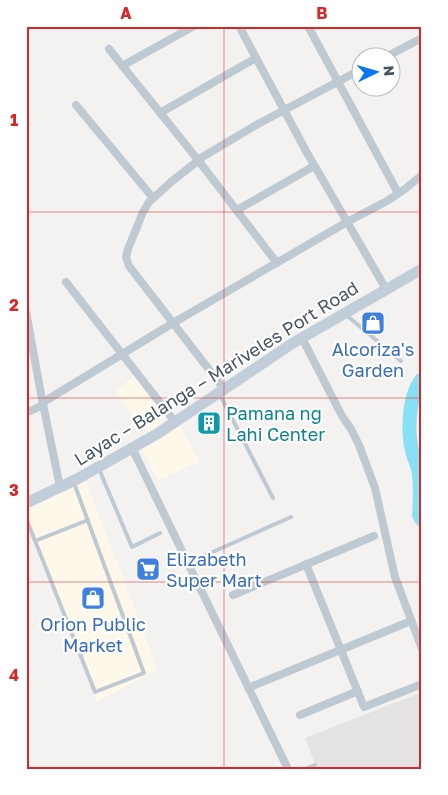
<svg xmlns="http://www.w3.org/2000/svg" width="448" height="795" font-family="'Golos Text',sans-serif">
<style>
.commercial{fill:#fef8eb}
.education{fill:#e5e2e3}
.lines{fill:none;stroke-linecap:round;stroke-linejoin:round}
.river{stroke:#87e0f4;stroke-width:14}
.lane{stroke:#bec9d2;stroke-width:4}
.street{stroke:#bec9d2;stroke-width:8}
.secondary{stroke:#c1cdd9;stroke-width:11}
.grid{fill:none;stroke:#d62828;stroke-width:1;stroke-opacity:0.55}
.labels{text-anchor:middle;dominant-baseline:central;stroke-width:4.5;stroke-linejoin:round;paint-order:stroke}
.shop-label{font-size:18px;fill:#366cbe;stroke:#fff}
.street-label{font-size:18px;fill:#475561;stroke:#fff}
.culture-label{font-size:18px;fill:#0d838f;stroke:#fff;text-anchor:start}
.neatline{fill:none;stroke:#d62828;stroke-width:2}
.grid-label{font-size:16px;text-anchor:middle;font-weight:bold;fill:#d62828}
</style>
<rect width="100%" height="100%" fill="#f4f1f1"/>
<!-- commercial -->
<path class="commercial" d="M134,376L167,418L148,433L115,391Z
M180,425L199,462L158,480L141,448Z
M86,482L158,669L97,702L26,526V510Z"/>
<!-- education -->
<path class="education" d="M422,692V769H317L305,738Z"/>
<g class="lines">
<!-- river -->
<path class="river" d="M422,379C408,396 407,434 413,454C414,459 417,464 418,469C421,483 420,500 419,515L422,520"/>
<!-- lane -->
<path class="lane" d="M345,314L401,361
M220,395L273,498
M99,469L132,547L160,533
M26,518L95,692L144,673L74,483
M35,541L88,520
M188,563L291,517
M305,769L315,765"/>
<!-- street -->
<path class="street" d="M239,26L306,151L386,289
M308,26L398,193
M109,49L198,160L277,263
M384,58L422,38
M122,66L194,26
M76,105L153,198
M160,113L256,58
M237,210L314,166
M66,282L175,422
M26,312L41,394L60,487
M302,338L342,416L351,429L359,445L375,488L395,577L422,649
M224,389L129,266L126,257L128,249L143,212L149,202L171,182L204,156L258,124L360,70
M42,403L173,323L347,222L387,201L405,189L422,175
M26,413L43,405
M132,448L288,769
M306,564L364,707L422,684
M233,595L374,536
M248,688L406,623
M300,715L358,691"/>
<!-- secondary -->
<path class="secondary" d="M26,503L77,479L157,434L293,343L422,269"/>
</g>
<!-- grid -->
<path class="grid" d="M224,26V769M26,212H422M26,398H422M26,582H422"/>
<!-- icons -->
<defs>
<g id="shop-square" transform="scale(1.25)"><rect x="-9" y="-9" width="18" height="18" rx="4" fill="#3f7fe0" stroke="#fff"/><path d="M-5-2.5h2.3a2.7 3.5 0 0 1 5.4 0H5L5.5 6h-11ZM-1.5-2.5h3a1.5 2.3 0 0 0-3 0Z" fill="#fff"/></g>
<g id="building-square" transform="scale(1.25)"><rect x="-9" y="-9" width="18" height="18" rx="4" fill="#0f9aa8" stroke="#fff"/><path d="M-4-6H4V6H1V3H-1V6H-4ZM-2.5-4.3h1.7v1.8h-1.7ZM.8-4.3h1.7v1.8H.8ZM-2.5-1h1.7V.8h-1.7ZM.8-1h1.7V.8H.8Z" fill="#fff"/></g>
<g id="supermarket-square" transform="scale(1.25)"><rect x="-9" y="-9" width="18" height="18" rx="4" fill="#3f7fe0" stroke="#fff"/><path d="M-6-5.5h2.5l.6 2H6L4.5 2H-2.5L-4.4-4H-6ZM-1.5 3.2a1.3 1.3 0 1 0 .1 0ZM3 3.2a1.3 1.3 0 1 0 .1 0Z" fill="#fff"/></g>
</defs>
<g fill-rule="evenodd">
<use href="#shop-square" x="373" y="323"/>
<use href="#building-square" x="209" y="423"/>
<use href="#supermarket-square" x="148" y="569"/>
<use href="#shop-square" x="93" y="598"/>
</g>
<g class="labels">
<!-- shop labels -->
<g class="shop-label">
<text x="373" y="349">Alcoriza's<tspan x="373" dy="21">Garden</tspan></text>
<text x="166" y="559" text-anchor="start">Elizabeth<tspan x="166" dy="21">Super Mart</tspan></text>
<text x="93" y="624">Orion Public<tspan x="93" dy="21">Market</tspan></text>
</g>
<!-- street labels -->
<g class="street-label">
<text transform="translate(216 373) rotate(-32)">Layac – Balanga – Mariveles Port Road</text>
</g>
<!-- culture labels -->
<g class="culture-label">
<text x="226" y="413">Pamana ng<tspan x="226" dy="21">Lahi Center</tspan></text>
</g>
</g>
<!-- border -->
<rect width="448" height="795" fill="none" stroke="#ffffff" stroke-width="55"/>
<!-- north arrow -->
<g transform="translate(376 72) rotate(85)"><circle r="24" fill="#ffffff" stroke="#b5bbc0"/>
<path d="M0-4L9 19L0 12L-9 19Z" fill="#0976f6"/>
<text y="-8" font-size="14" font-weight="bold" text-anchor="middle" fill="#475561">N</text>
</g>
<rect x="28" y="28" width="392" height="740" class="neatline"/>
<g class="grid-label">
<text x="126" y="19">A</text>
<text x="322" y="19">B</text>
<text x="14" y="126">1</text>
<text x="14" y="311">2</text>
<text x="14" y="496">3</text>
<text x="14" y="681">4</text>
</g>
</svg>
